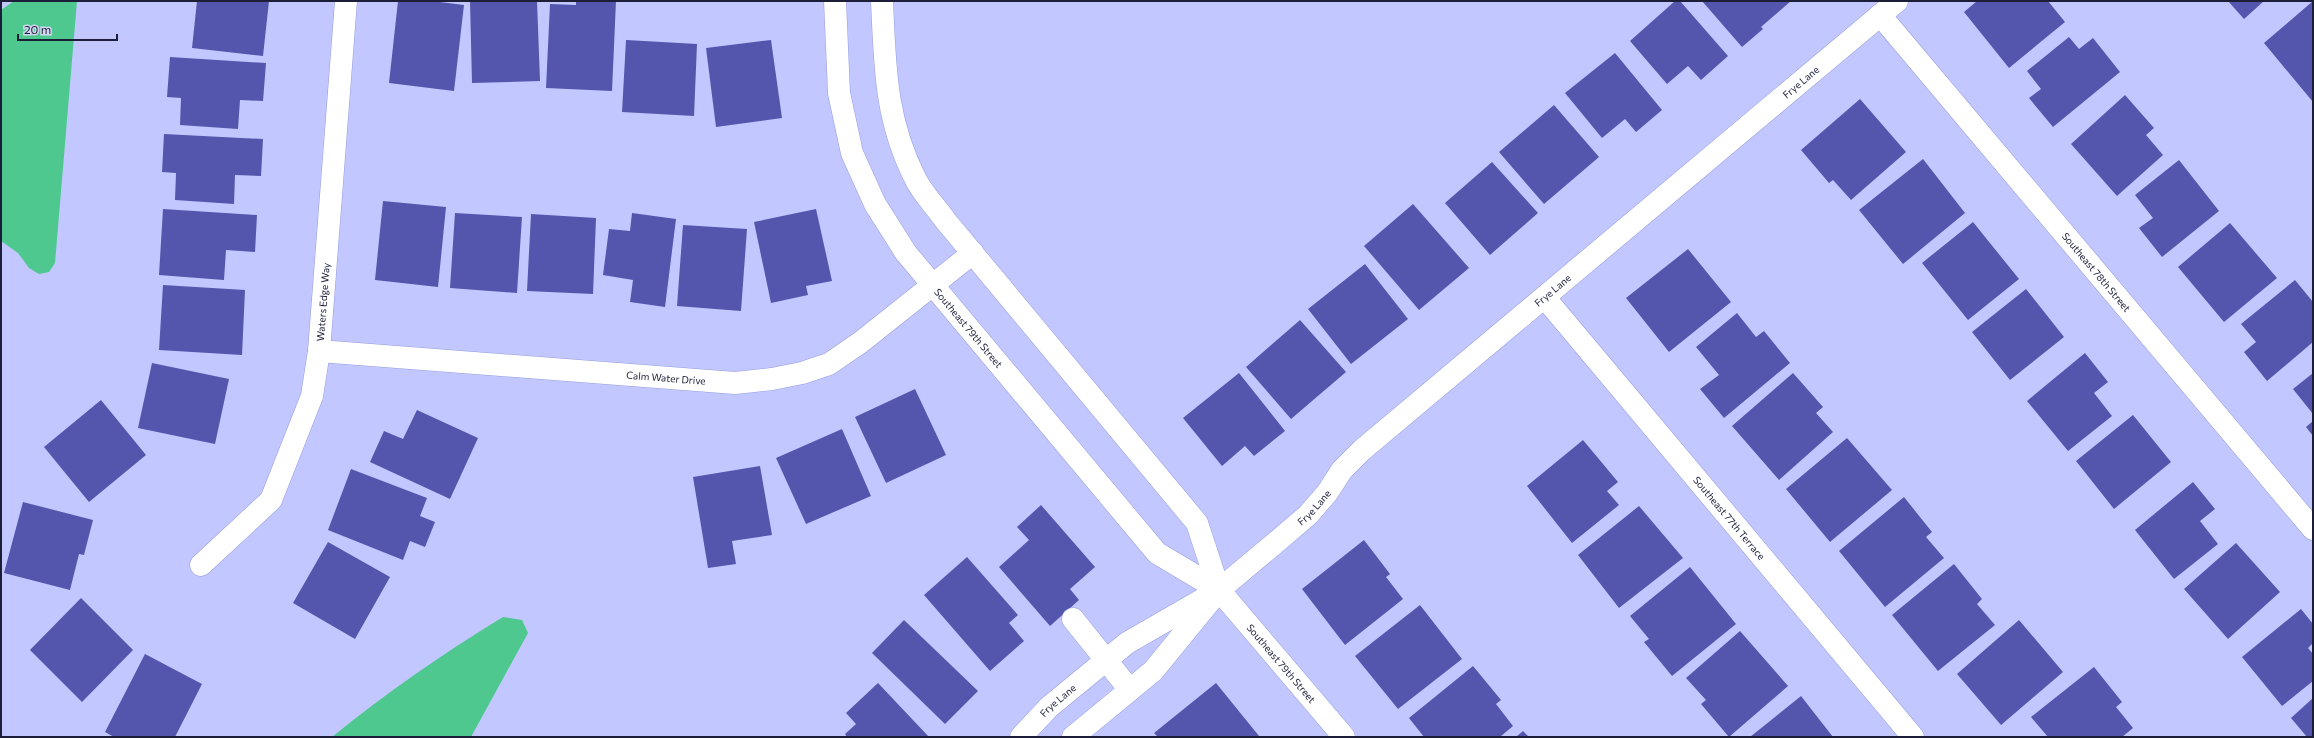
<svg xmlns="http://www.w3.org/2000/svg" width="2314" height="738" font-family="Commissioner,sans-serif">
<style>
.water{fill:#4ec88f}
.building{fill:#5455ad}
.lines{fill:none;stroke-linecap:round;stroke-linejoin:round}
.minor-casing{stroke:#969cdf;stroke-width:23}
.minor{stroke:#fff;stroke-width:22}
.labels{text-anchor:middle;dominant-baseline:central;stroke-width:4;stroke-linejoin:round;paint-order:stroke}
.street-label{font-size:10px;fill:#1c1d37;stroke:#d4d7f3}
</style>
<rect width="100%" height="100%" fill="#c2c8ff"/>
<!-- water -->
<path class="water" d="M14,1H77L55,263L49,272L39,274L29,268L18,253L1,241V10Z
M503,617L522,620L528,633L471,737H332C386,693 442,654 503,617Z"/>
<!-- building -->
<path class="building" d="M197,1H269L263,56L192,48Z
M398,1H432L464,5L454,91L389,83Z
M470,1H537L540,81L472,83Z
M576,1H616L612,91L546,88L550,4L576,5Z
M1675,1H1680L1728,56L1701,80L1688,66L1667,84L1630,41Z
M1702,1H1791L1761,27L1763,29L1742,47Z
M1977,1H2048L2065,22L2009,68L1964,12Z
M2228,1H2264L2244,19Z
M2313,1V102L2264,43Z
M2069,37L2079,49L2093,38L2120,72L2053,127L2029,98L2041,89L2027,71Z
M626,40L697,44L694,116L622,112Z
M771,40L782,118L716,127L706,48Z
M1615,53L1662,110L1636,132L1625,119L1602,138L1565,93Z
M170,57L266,63L263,101L240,100L238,129L180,125L181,98L167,97Z
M2125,95L2154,128L2146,135L2163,155L2117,196L2071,144Z
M1860,99L1906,152L1851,200L1833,180L1829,183L1801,150Z
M1554,105L1599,157L1544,204L1499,152Z
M164,134L263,139L261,176L235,175L234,204L175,200L176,173L162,172Z
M1923,159L1965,213L1903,264L1859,210Z
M2179,160L2219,211L2162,257L2139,228L2153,218L2135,195Z
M1492,162L1538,213L1490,255L1445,203Z
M383,201L446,207L438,287L375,280Z
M1413,204L1469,268L1419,310L1364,246Z
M163,209L257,215L255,252L226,250L224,280L159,275Z
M816,209L832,281L806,286L808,295L771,303L754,222Z
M455,213L522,217L517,293L450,288Z
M632,213L676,219L665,307L630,302L633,280L603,275L609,229L630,231Z
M531,214L596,218L593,294L527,291Z
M1973,222L2019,279L1968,320L1922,263Z
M2230,223L2277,278L2224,322L2178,267Z
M683,225L747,229L741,311L677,306Z
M1688,249L1731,302L1669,352L1626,298Z
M1365,264L1408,319L1351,364L1308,309Z
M2295,280L2313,302V342L2267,381L2244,352L2256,342L2241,324Z
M163,285L245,290L242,355L159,350Z
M2026,289L2064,337L2010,380L1972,332Z
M1737,313L1756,337L1764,331L1790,363L1724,418L1700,389L1719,375L1696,347Z
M1300,320L1346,372L1291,419L1246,367Z
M2085,353L2108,382L2094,393L2112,416L2068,451L2027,401Z
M152,363L229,379L215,444L138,428Z
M1239,373L1285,431L1254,456L1245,446L1222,466L1183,418Z
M1793,373L1823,407L1816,413L1833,432L1779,480L1732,426Z
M2313,373V414L2293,389Z
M915,389L946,455L886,483L855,417Z
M101,400L146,455L89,502L44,447Z
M417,410L478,438L450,499L370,462L384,431L403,439Z
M2133,415L2171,462L2114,509L2076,461Z
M2313,421V436L2306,427Z
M842,429L871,496L806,524L776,458Z
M1847,438L1892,490L1830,542L1786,489Z
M1583,440L1618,482L1607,491L1619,505L1572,543L1527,486Z
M760,466L772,535L732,541L736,564L708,568L693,477Z
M351,469L427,498L420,516L435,522L425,547L410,541L403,560L328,530Z
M2193,482L2215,509L2200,521L2218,544L2174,579L2135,530Z
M1904,497L1932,532L1926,537L1944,558L1885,607L1839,551Z
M23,502L93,520L84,555L79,554L70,590L4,573Z
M1041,505L1095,567L1070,589L1079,600L1050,626L999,567L1029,540L1017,527Z
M1639,506L1683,558L1619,608L1578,555Z
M1364,540L1390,574L1386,577L1403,599L1345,645L1302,589Z
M328,542L390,577L355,639L293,603Z
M2236,543L2280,592L2228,639L2184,589Z
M967,557L1018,615L1009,623L1024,641L990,671L924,595Z
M1954,564L1982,599L1977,604L1995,625L1938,671L1892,615Z
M1690,567L1736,624L1672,676L1644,642L1649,639L1630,616Z
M81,598L133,650L82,702L30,650Z
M1420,605L1462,659L1398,709L1355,656Z
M2301,609L2313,624V643L2308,648L2313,654V681L2282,706L2242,657Z
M904,620L978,691L945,724L872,653Z
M2019,620L2063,672L2001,725L1957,674Z
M1740,631L1788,686L1729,737L1701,704L1706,700L1686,678Z
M145,654L202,684L175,737H114L105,732Z
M1473,666L1501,700L1496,704L1513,726L1500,737H1424L1409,718Z
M2094,667L2122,702L2116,707L2133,728L2122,737H2048L2031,717Z
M878,683L929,737H847L845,734L856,724L846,713Z
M1216,683L1259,736L1158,737L1154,733Z
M1801,696L1833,737H1750Z
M2313,698V737H2307L2291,718Z
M1523,731L1529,737H1516Z"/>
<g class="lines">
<!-- minor casing -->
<g class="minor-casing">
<g id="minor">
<path id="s1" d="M835,1L839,93L852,153L875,204L906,253L1157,553L1219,590L1344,737"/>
<path d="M882,1C885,66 885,120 916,180C923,194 936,207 945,220L1197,523L1219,590"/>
<path id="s2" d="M1880,15L2313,529"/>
<path id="s3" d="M1545,298L1913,737"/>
<path id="s4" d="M319,351L735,383L772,379L802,373L829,364L861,342L973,253"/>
<path id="s5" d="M201,565L271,500L312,396L319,351L346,1"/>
<path d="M1073,619L1130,690"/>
<path id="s6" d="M1021,737L1049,707L1127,643L1219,590L1274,544L1308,515L1327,493L1342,470L1362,450L1897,1"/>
<path d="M1073,737L1153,671L1211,600"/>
</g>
</g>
<!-- minor -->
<use href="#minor" class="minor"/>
</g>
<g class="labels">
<!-- street labels -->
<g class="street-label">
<text stroke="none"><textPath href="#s6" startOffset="1022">Frye Lane</textPath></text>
<text stroke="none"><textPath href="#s2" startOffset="336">Southeast 78th Street</textPath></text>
<text stroke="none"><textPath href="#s6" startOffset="698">Frye Lane</textPath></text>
<text stroke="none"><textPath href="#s5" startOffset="302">Waters Edge Way</textPath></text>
<text stroke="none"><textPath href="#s1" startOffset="365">Southeast 79th Street</textPath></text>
<text stroke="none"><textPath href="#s4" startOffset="348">Calm Water Drive</textPath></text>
<text stroke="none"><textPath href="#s6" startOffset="374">Frye Lane</textPath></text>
<text stroke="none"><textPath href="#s3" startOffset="287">Southeast 77th Terrace</textPath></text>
<text stroke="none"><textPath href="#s1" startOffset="827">Southeast 79th Street</textPath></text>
<text stroke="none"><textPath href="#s6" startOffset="52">Frye Lane</textPath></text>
</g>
</g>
<!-- border -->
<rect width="2314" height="738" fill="none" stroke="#1c1d37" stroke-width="4"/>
<!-- scale -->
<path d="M18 34v6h99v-6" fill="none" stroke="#1c1d37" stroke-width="2"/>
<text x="24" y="34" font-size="12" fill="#1c1d37" stroke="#d4d7f3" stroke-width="3" paint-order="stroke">20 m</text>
</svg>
